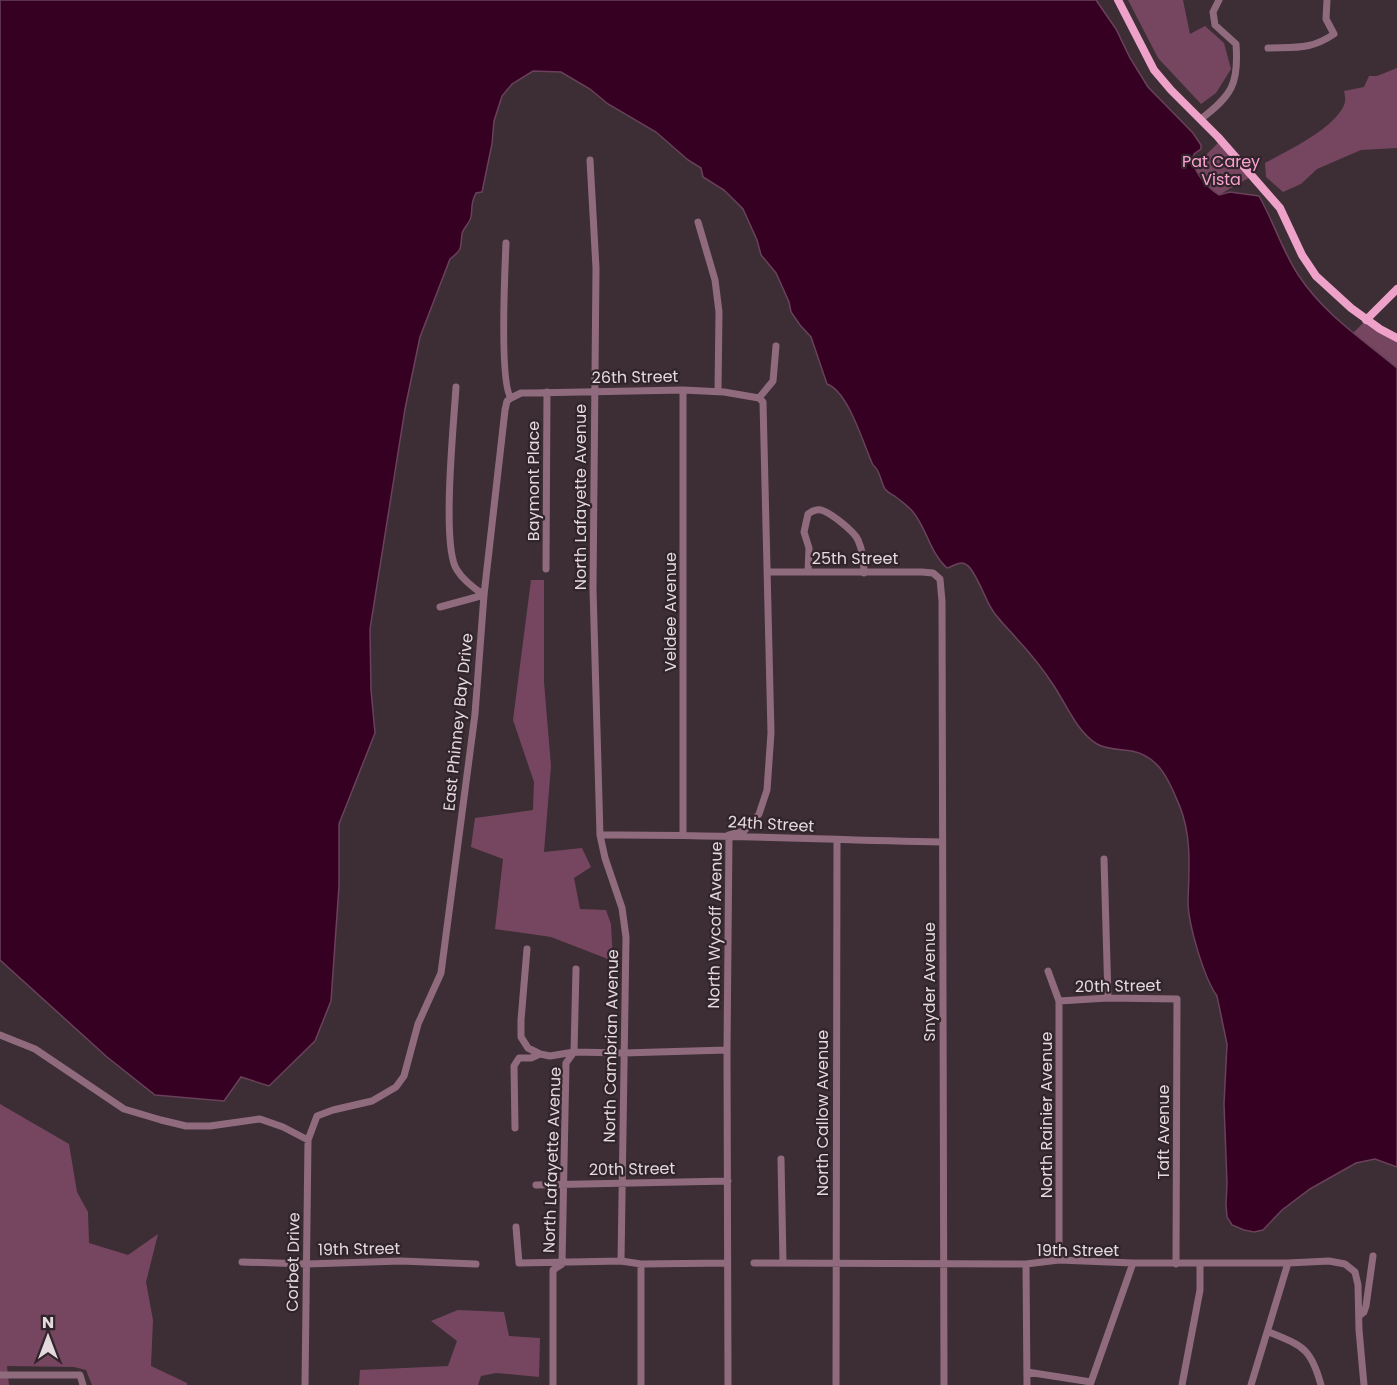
<svg xmlns="http://www.w3.org/2000/svg" width="1397" height="1385" font-family="Poppins,sans-serif">
<style>
.green{fill:#764660}
.water{fill:#360022;stroke:#6a415a;stroke-width:1.5}
.lines{fill:none;stroke-linecap:round;stroke-linejoin:round}
.minor{stroke:#906b7e;stroke-width:7}
.major{stroke:#eea2c9;stroke-width:8}
.labels{text-anchor:middle;dominant-baseline:central;stroke-width:4.5;stroke-linejoin:round;paint-order:stroke}
.park-label{font-size:16px;fill:#fca2d2;stroke:#31242a}
.street-label{font-size:16px;fill:#e3d9de;stroke:#31242a}
</style>
<rect width="100%" height="100%" fill="#3c2e34"/>
<!-- green -->
<path class="green" d="M1128,0H1183L1190,34L1205,26L1224,43L1231,69L1216,93L1201,104L1158,58Z
M1397,68V148L1361,150L1317,169L1301,184L1283,192L1266,177L1265,163C1287,151 1334,129 1344,105C1346,100 1345,96 1344,91L1364,87L1369,76H1377Z
M1221,140L1252,176L1219,195L1207,185L1194,167Z
M1366,320L1397,338V368L1353,333Z
M531,580H544V682L551,766L544,852L582,848L591,867L574,878L580,909L606,910L611,924L613,961L551,937L495,929L503,859L471,847L475,818L533,810L534,782L513,720Z
M0,1104L69,1144L77,1192L88,1212L89,1243L128,1255L158,1234L146,1282L153,1320L151,1366L187,1383V1385H92L86,1370L74,1367L7,1366L9,1385H0Z
M458,1310L504,1312L509,1336L540,1338L539,1377L496,1373L481,1376L478,1385H359L360,1370L448,1366L457,1341L431,1321Z"/>
<!-- water -->
<path class="water" d="M0,0H1096L1116,29L1130,58L1148,87L1193,133L1201,145V149L1194,154L1192,161C1197,175 1207,187 1219,195L1230,192L1259,196C1274,222 1282,251 1299,276C1324,314 1362,339 1397,368V1167L1375,1159L1356,1163L1310,1189L1282,1210L1263,1230L1254,1232L1244,1230L1232,1225L1227,1217L1226,1204L1227,1183L1224,1104L1227,1044L1217,996C1204,978 1188,924 1188,901C1189,869 1192,837 1180,807C1170,783 1161,757 1132,751C1120,749 1108,750 1097,744C1077,732 1066,704 1054,686C1043,669 1031,654 1017,639C1009,629 998,620 991,608C985,598 975,570 967,565C960,560 954,566 947,568C930,553 927,529 913,512C911,509 899,499 896,497C892,494 889,494 885,489C880,481 881,471 873,465C863,444 849,392 827,384L811,337L800,325L791,312L789,302L776,273L761,255L757,240L743,209L724,190L703,177L701,168L688,160L656,132L608,104L590,89L561,72L533,71L512,84L502,96L494,121L492,144L482,192L476,193C470,205 473,205 471,217C470,223 463,228 462,234C460,249 463,249 450,259L420,337L405,409L370,629L371,690L375,733L339,824V886L331,1001L315,1041L269,1086L241,1077L224,1101L155,1095L107,1057L0,960Z"/>
<g class="lines">
<!-- minor -->
<path class="minor" d="M1268,48C1295,47 1311,50 1334,34L1326,19L1327,0
M1201,119C1232,95 1239,84 1236,44L1215,25L1213,12L1219,0
M590,160L596,268L593,589L600,835L605,858L622,908L626,937L621,1261
M698,222L715,280L719,312L718,391
M506,243C505,268 499,383 511,398
M456,387C454,421 441,547 457,570C463,580 475,589 484,595
M511,398L521,393H531L683,390L724,392L759,398
M759,398L773,381L776,346
M546,569L547,392
M768,572H922L933,573L940,579L942,601L944,1385
M808,572L809,548L804,532L808,514C812,511 816,509 821,510C831,513 854,531 858,540C863,551 864,561 864,573
M440,607L484,595
M683,834V390
M600,835C714,834 827,840 941,842
M729,835L744,831L759,814L767,790L771,733L763,402L759,398
M1104,859L1108,998
M527,949L521,1020V1037L528,1048L540,1054L550,1056L574,1052L623,1053L727,1050
M1048,971L1059,1001V1260
M1059,1001L1108,998L1177,999L1176,1264
M0,1035L35,1049L124,1109L161,1120L186,1126H210L260,1119L283,1127L308,1140
M515,1128L514,1066L519,1058H531L540,1054
M781,1159L783,1263
M536,1185L728,1181
M516,1227L519,1263L621,1261L641,1264L727,1263
M242,1262L307,1264L401,1261L476,1264
M754,1263L1026,1264L1059,1260L1133,1263H1288L1329,1261L1345,1264L1355,1272L1358,1285L1359,1330L1364,1385
M1026,1264L1027,1385
M1359,1316L1364,1312L1366,1306L1373,1256
M1269,1332C1303,1346 1311,1348 1321,1385
M1027,1372L1091,1382
M0,1375H80L83,1385
M305,1385L308,1140L317,1116L333,1110L372,1101L396,1087L404,1076L418,1024L441,973L475,714L484,595L505,410L507,401L511,398
M553,1385V1270L562,1264L566,1063L574,1052L576,969
M641,1385V1264
M728,1385L727,1050L729,835
M836,1385L837,840
M1090,1385L1133,1263
M1182,1385L1200,1290V1264
M1251,1385L1288,1263"/>
<!-- major -->
<path class="major" d="M1118,0L1154,70L1171,90L1218,137L1280,208L1302,255L1316,276L1351,308L1380,329L1397,338
M1366,320L1397,289"/>
</g>
<g class="labels">
<!-- park labels -->
<g class="park-label">
<text x="1221" y="161">Pat Carey<tspan x="1221" dy="18">Vista</tspan></text>
</g>
<!-- street labels -->
<g class="street-label">
<text transform="translate(635 377) rotate(-1)">26th Street</text>
<text transform="translate(533 481) rotate(-90)">Baymont Place</text>
<text transform="translate(580 497) rotate(-90)">North Lafayette Avenue</text>
<text x="855" y="558">25th Street</text>
<text transform="translate(670 612) rotate(-90)">Veldee Avenue</text>
<text transform="translate(458 722) rotate(-84)">East Phinney Bay Drive</text>
<text transform="translate(771 824) rotate(3)">24th Street</text>
<text transform="translate(715 925) rotate(-89)">North Wycoff Avenue</text>
<text transform="translate(929 982) rotate(-90)">Snyder Avenue</text>
<text transform="translate(1118 986) rotate(-1)">20th Street</text>
<text transform="translate(611 1046) rotate(-89)">North Cambrian Avenue</text>
<text transform="translate(822 1113) rotate(-90)">North Callow Avenue</text>
<text transform="translate(1046 1115) rotate(-90)">North Rainier Avenue</text>
<text transform="translate(1163 1132) rotate(-90)">Taft Avenue</text>
<text transform="translate(552 1160) rotate(-88)">North Lafayette Avenue</text>
<text transform="translate(632 1169) rotate(-1)">20th Street</text>
<text transform="translate(359 1249) rotate(-1)">19th Street</text>
<text x="1078" y="1250">19th Street</text>
<text transform="translate(293 1262) rotate(-89)">Corbet Drive</text>
</g>
</g>
<!-- north arrow -->
<g transform="translate(48 1337)" stroke="#31242a" stroke-width="4.5" paint-order="stroke">
<path d="M0-4.5L10 22L0 15L-10 22Z" fill="#e3d9de"/>
<text y="-9" font-size="16" font-weight="bold" text-anchor="middle" fill="#e3d9de">N</text>
</g>
</svg>
